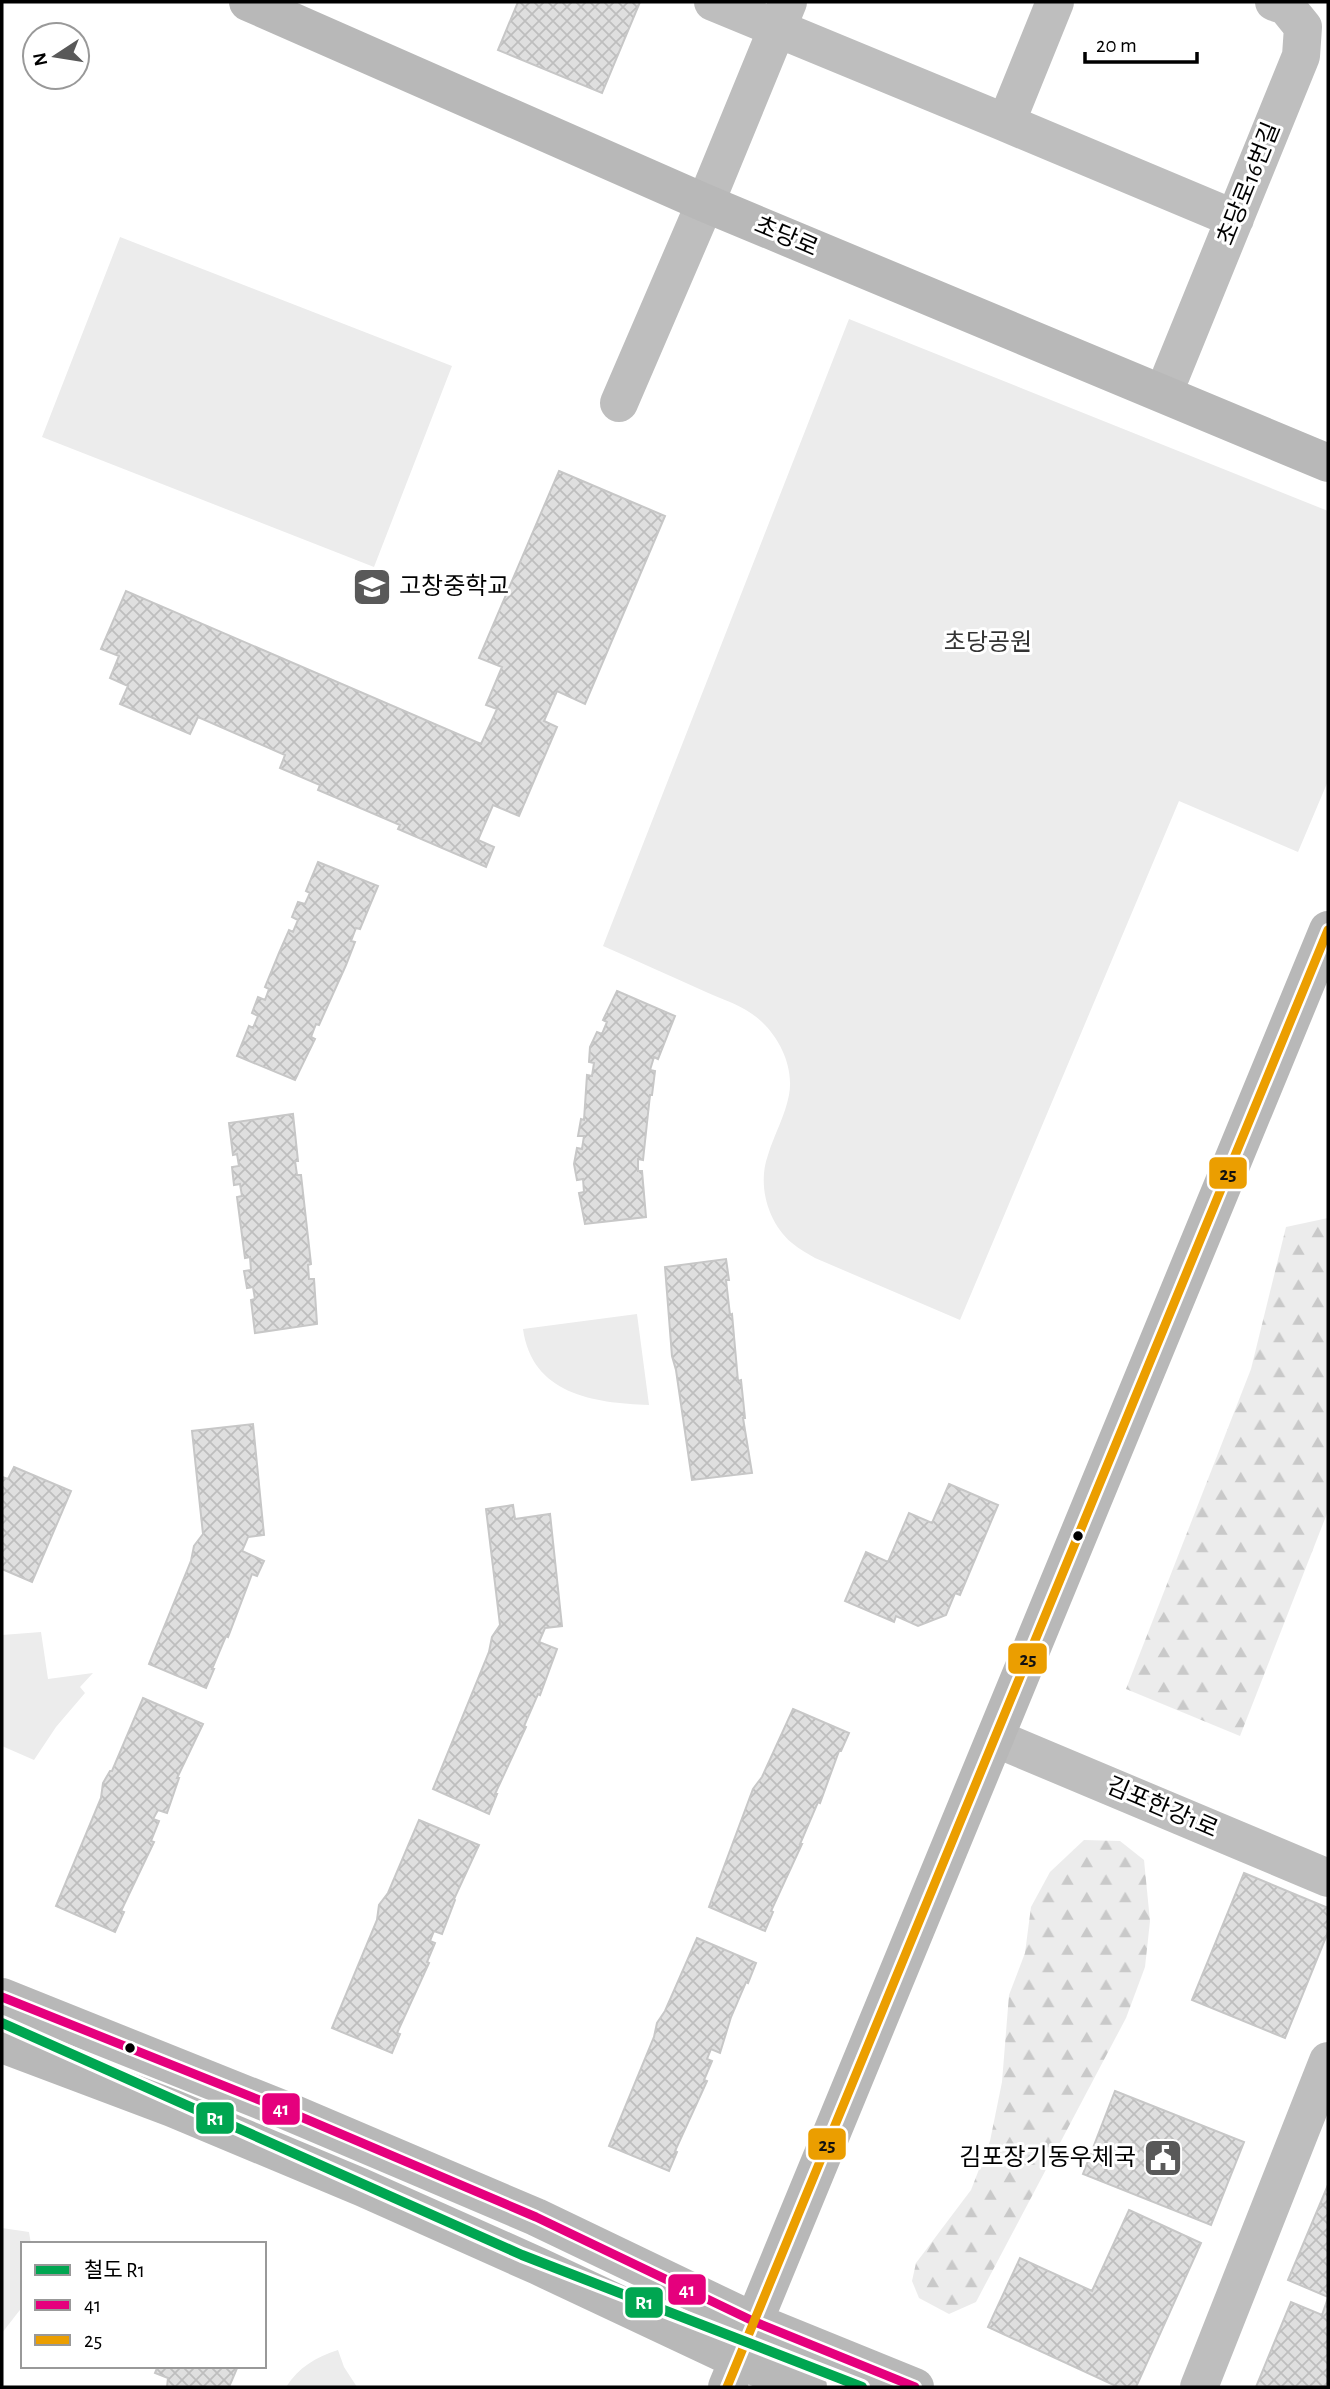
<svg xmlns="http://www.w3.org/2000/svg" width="1330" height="2389" font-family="'Alegreya Sans','Noto Sans KR',sans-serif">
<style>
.forest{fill:url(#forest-firs)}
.park{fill:#ececec}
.building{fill:url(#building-cross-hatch);stroke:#c7c7c7;stroke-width:2}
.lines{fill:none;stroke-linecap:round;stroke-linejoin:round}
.street{stroke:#bebebe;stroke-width:38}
.secondary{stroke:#b8b8b8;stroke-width:38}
.bus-1-casing{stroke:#fff;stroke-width:14}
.bus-2-casing{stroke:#fff;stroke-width:14}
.bus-1{stroke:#e5007d;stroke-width:9}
.bus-2{stroke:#eb9e00;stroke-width:9}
.rail-1-casing{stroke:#fff;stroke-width:16}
.rail-1{stroke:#00a651;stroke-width:10}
.bus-dot{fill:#000;stroke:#fff;stroke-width:2.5}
.labels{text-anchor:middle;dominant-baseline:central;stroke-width:6;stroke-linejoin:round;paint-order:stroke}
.street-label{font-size:24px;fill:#000;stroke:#fff}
.poi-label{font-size:24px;fill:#000;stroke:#fff;text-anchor:start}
.park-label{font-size:24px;fill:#333;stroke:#fff}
.line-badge{stroke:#fff;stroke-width:2.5}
.badge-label{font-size:19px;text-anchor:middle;font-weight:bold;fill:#fff}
.pale-badge-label{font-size:19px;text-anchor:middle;font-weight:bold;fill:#111}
</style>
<defs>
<pattern id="forest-firs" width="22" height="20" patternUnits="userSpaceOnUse" patternTransform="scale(1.75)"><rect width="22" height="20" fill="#ececec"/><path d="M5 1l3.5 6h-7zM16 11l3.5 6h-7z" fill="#c9c9c9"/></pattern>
<pattern id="building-cross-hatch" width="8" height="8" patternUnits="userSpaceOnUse" patternTransform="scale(1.75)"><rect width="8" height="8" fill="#dfdfdf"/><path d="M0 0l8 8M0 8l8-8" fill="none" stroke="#bebebe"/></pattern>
</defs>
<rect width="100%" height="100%" fill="#fff"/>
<!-- forest -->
<path class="forest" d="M1328,1218V1511L1240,1736L1126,1689L1251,1369L1286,1227Z
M1084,1840L1120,1841L1144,1860L1150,1921L1145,1967L1126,2018L976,2302L949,2314L919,2298L912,2281L916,2263L971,2190L990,2141L1002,2082L1009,1995L1025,1953L1031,1907L1050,1872Z"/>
<!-- park -->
<path class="park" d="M120,237L452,366L374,567L42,437Z
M849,319L1328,511V781L1298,852L1179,801L960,1320L815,1258C807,1253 799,1249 792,1243C768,1223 757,1185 768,1155C774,1135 785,1116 789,1095C794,1069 781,1040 762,1022C747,1007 724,1000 706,992C671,976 637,961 603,946Z
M637,1314L649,1405C593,1403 532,1394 523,1329Z
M41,1632L48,1679L93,1673L80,1687L85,1693L56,1727L34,1760L2,1746V1635Z
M2,2228L29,2232L31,2244H23V2306L2,2333Z
M338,2350L344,2367L357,2387H286C299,2367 316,2357 338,2350Z"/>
<!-- building -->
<path class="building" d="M518,2H640L602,93L498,50Z
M559,471L665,516L585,704L557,691L544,721L557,727L519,816L493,805L478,840L494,847L486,867L398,829L400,825L318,790L320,785L280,768L285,755L198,717L190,734L120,704L128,686L110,678L119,656L101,649L126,591L481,744L497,709L486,705L502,667L479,658Z
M318,862L378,886L360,929L356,928L351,941L355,942L346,965L319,1025L316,1024L311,1037L315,1039L295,1080L237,1056L249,1026L253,1028L258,1016L252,1013L258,997L265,1000L269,989L265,987L279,953L289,930L293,932L298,920L292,917L298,902L305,904L310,893L306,891Z
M617,991L675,1016L658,1059L654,1057L650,1070L655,1071L652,1095H650L643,1160L638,1159V1171H642L646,1217L585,1224L579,1193L584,1192L583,1179L577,1180L574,1164L577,1148L582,1149L584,1136H578L581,1119L584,1120L587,1075L592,1076L594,1063L589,1062L590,1047L597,1032L602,1034L607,1022L603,1020Z
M293,1114L298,1161H295L297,1175H301L311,1264L308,1265L309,1279H314L317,1324L255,1333L251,1300L255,1299L253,1287L247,1288L244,1271L251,1270L250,1257L245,1258L237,1197L242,1196L240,1184L234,1185L232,1167L239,1166L237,1154L233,1155L229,1123Z
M726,1259L729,1280H726L730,1315L732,1314L738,1381L741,1380L745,1418H743L752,1473L692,1480L676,1370L672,1356L665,1267Z
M253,1424L264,1535L248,1537L242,1551L264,1561L257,1576L252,1574L228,1637L226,1636L212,1669H214L206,1688L149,1664L191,1561L194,1546L203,1534L192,1431Z
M14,1467L71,1491L32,1582L2,1569V1477L8,1479Z
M949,1484L998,1505L960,1595L955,1593L946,1615L918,1626L896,1616L894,1622L845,1601L866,1552L888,1562L909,1513L932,1523Z
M513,1505L515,1519L550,1514L562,1626L545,1628L539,1642L557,1649L540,1695L538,1694L524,1726L526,1727L495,1794H497L489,1814L433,1789L489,1652L492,1637L500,1625L486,1509Z
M143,1698L203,1724L177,1778H179L167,1813L158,1810L153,1819L159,1821L151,1841L154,1842L121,1911L124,1912L115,1932L56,1906L101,1798L103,1783L110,1771H112Z
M793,1709L849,1733L841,1751H839L820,1803L818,1802L800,1844H802L771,1911L773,1912L765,1931L709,1907L753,1789L762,1777Z
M419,1820L479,1845L454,1899L455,1900L442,1934L434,1931L430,1941L435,1943L427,1962L429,1963L397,2033L400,2034L392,2053L332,2028L377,1920L379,1905L388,1893Z
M1244,1873L1328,1908V1932L1285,2038L1192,2000Z
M697,1938L756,1963L748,1983L746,1982L731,2017L720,2053L711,2049L707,2059L712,2061L704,2080L707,2081L675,2151L677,2152L669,2171L609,2146L654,2037L657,2023L665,2011Z
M1115,2091L1244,2142L1211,2225L1083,2174Z
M1328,2185V2297L1288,2280Z
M1129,2210L1201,2243L1136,2387H1118L988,2327L1020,2258L1092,2291Z
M1328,2298V2387H1256L1291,2302L1322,2315Z
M158,2366H238L229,2387H167L168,2378L155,2373Z"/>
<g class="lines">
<!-- street -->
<path class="street" d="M713,2L1006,123L1055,2
M1006,123L1235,219
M1171,375L1301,56L1303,27L1286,6L1274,2
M619,403L712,187L788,2
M995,1738L1328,1878
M1199,2387L1328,2061"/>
<!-- secondary -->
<path class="secondary" d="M248,2L705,203L1328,463
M2,1997L287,2111L536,2217L755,2322L915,2387
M2,2044L172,2108L361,2187L538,2266L738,2360L808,2387
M727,2387L1328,930"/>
<!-- bus-1 casing -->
<g class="bus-1-casing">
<path id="bus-1" d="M2,1997L287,2111L536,2217L755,2322L915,2387"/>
</g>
<!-- bus-2 casing -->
<g class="bus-2-casing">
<path id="bus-2" d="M727,2387L1328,930"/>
</g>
<!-- bus-1 -->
<use href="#bus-1" class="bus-1"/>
<!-- bus-2 -->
<use href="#bus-2" class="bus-2"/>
<!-- rail-1 casing -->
<g class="rail-1-casing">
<path id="rail-1" d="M2,2023L522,2255L862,2387"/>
</g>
<!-- rail-1 -->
<use href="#rail-1" class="rail-1"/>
</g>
<!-- icons -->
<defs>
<g id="school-square" transform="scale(2.0125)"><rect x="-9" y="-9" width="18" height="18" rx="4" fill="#595959" stroke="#fff"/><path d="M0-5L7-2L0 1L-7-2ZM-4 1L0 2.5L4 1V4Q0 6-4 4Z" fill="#fff"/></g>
<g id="civic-square" transform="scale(2.0125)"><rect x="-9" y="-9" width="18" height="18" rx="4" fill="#595959" stroke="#fff"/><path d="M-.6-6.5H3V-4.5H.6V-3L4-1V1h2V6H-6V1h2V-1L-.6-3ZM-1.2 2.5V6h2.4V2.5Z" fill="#fff"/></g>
</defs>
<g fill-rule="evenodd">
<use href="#school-square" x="372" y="587"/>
<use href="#civic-square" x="1163" y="2158"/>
</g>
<!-- markers -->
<g class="bus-dot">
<circle cx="1078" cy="1536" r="6"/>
<circle cx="130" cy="2048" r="6"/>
</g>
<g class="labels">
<!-- street labels -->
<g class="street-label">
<text transform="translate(1249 184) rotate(-68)">초당로16번길</text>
<text transform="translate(786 237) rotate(23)">초당로</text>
<text transform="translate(1162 1808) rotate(23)">김포한강1로</text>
</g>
<!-- poi labels -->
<g class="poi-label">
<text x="399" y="587">고창중학교</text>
<text x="1136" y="2158" text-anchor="end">김포장기동우체국</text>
</g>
<!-- park labels -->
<g class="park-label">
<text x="988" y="643">초당공원</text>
</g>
</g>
<g class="line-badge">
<rect x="1208" y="1156" width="40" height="34" rx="7" fill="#eb9e00"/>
<rect x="1007" y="1642" width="41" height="33" rx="7" fill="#eb9e00"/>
<rect x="261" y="2092" width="40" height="34" rx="7" fill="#e5007d"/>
<rect x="195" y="2101" width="40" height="34" rx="7" fill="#00a651"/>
<rect x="807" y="2127" width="40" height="34" rx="7" fill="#eb9e00"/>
<rect x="667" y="2273" width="40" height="33" rx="7" fill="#e5007d"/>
<rect x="624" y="2286" width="40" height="33" rx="7" fill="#00a651"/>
</g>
<g class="badge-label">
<text x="281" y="2115">41</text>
<text x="215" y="2125">R1</text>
<text x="687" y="2296">41</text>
<text x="644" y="2309">R1</text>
</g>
<g class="pale-badge-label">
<text x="1228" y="1180">25</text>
<text x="1028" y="1665">25</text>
<text x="827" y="2151">25</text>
</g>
<!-- border -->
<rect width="1330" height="2389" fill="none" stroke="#000000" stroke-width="7"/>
<!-- legend -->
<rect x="21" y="2242" width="245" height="126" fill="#ffffff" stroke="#999999" stroke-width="2"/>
<rect x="35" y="2265" width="35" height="10" fill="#00a651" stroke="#999999" stroke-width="2"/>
<text x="84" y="2277" font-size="21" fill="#000000">철도 R1</text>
<rect x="35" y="2300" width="35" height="10" fill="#e5007d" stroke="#999999" stroke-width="2"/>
<text x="84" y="2312" font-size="21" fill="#000000">41</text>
<rect x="35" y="2335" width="35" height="10" fill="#eb9e00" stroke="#999999" stroke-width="2"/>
<text x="84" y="2347" font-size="21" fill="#000000">25</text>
<!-- north arrow -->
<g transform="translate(56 56) rotate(258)"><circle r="33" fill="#ffffff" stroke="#999999" stroke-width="2"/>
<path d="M0-5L12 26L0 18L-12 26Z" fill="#595959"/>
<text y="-10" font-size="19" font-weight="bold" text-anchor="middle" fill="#000000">N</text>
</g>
<!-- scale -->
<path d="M1085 52v10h112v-10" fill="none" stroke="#000000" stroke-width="3.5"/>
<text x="1096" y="52" font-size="21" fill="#000000" stroke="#ffffff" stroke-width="5" paint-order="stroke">20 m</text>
</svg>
